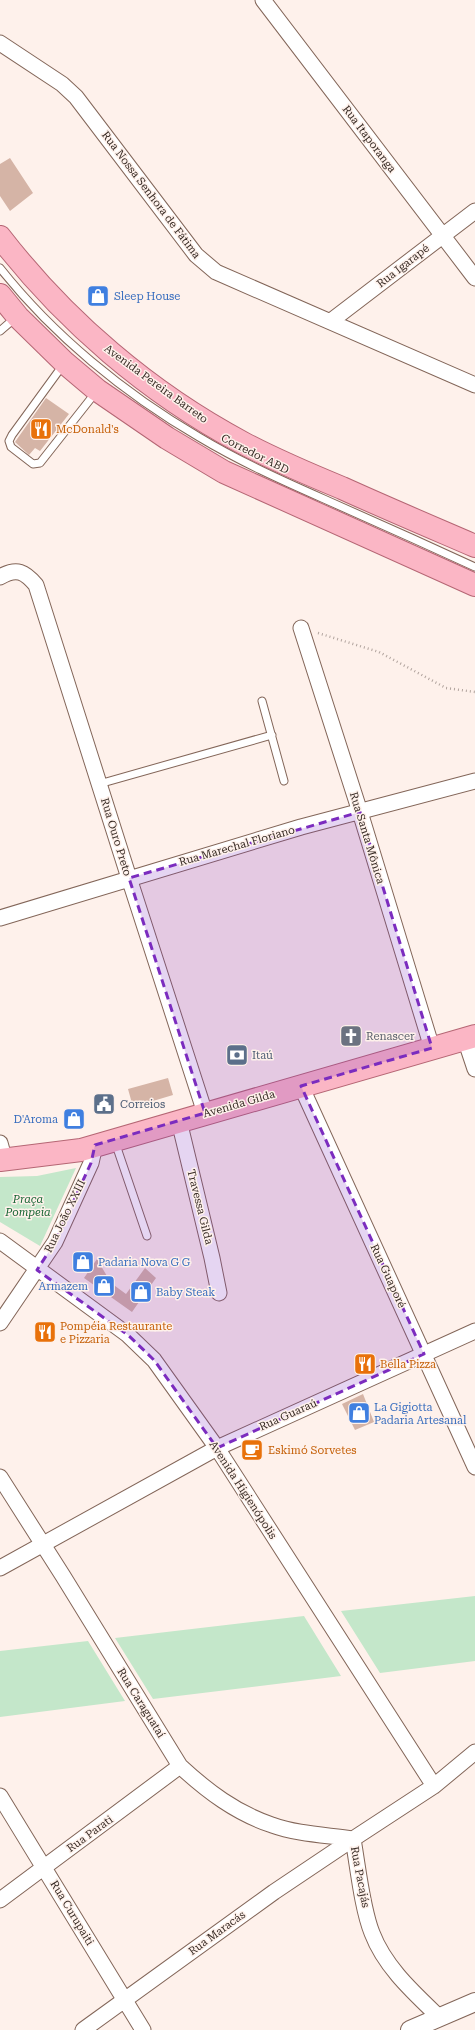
<svg xmlns="http://www.w3.org/2000/svg" width="475" height="2030" font-family="'Roboto Serif',serif">
<style>
.green{fill:#c4e7ca}
.building{fill:#d5b4a6}
.lines{fill:none;stroke-linecap:round;stroke-linejoin:round}
.service-casing{stroke:#836659;stroke-width:9}
.minor-casing{stroke:#836659;stroke-width:17}
.tertiary-casing{stroke:#836659;stroke-width:20}
.primary-casing{stroke:#b56674;stroke-width:24}
.path{stroke:#b1a49e;stroke-width:2.5;stroke-dasharray:1 3;stroke-linecap:butt}
.service{stroke:#fff;stroke-width:7}
.minor{stroke:#fff;stroke-width:15}
.tertiary{stroke:#fff;stroke-width:18}
.primary{stroke:#fbb6c5;stroke-width:22}
.marked{fill:#7b2cbf;fill-opacity:0.2;stroke:#7b2cbf;stroke-width:3;stroke-dasharray:8 5;stroke-linejoin:round}
.labels{text-anchor:middle;dominant-baseline:central;stroke-width:3;stroke-linejoin:round;paint-order:stroke}
.street-label{font-size:11px;fill:#382c26;stroke:#fef1eb}
.shop-label{font-size:11px;fill:#366cbe;stroke:#fef1eb;text-anchor:start}
.food-label{font-size:11px;fill:#c56008;stroke:#fef1eb;text-anchor:start}
.worship-label{font-size:11px;fill:#5b616d;stroke:#fef1eb;text-anchor:start}
.service-label{font-size:11px;fill:#4e5e75;stroke:#fef1eb;text-anchor:start}
.park-label{font-size:11px;font-style:italic;fill:#186634;stroke:#fef1eb}
</style>
<rect width="100%" height="100%" fill="#fef1eb"/>
<!-- green -->
<path class="green" d="M76,1168L40,1246L0,1222V1177L37,1176Z
M475,1596V1661L380,1673L341,1611Z
M304,1616L341,1676L153,1699L115,1638Z
M88,1641L125,1701L0,1717V1651Z"/>
<!-- building -->
<path class="building" d="M10,158L33,193L10,211L0,196V164Z
M46,398L69,414L40,451L35,448L29,455L15,442Z
M168,1078L173,1095L133,1107L128,1089Z
M97,1259L111,1283L126,1294L145,1268L156,1278L132,1312L84,1278Z
M363,1394L374,1422L355,1430L342,1404Z"/>
<g class="lines">
<!-- service casing -->
<g class="service-casing">
<path id="service" d="M0,268C53,335 125,394 199,437C239,461 281,480 324,499C374,521 425,544 475,567
M0,331L15,318
M63,365L12,435L9,441L11,447L33,464L40,463L96,392
M262,701L284,781
M99,784L272,735
M115,1142L147,1236"/>
</g>
<!-- minor casing -->
<g class="minor-casing">
<path id="minor" d="M263,0L475,278
M0,43L62,84L76,97L196,255L216,272L475,385
M331,321L475,211
M0,577C17,567 25,572 36,585L129,878L205,1113
M301,628L360,812L432,1048
M0,918L301,827L475,781
M465,1039L475,1069
M301,1086L475,1467
M179,1121L212,1258L219,1293
M0,1143L5,1161
M0,1241L128,1335L154,1360L217,1448L434,1786
M0,1323L55,1242L91,1163L95,1145
M0,1477L63,1576L180,1766C207,1791 236,1813 272,1825C297,1834 326,1835 353,1839
M0,1568L217,1448L475,1331
M0,1796L143,2030
M0,1900L180,1766
M439,2017C413,1992 385,1967 372,1933C362,1908 358,1867 353,1839L434,1786L475,1752
M83,2030L274,1892L353,1839"/>
</g>
<!-- tertiary casing -->
<g class="tertiary-casing">
<path id="tertiary" d="M410,2030L475,2002"/>
</g>
<!-- primary casing -->
<g class="primary-casing">
<path id="primary" d="M0,237C65,321 149,393 243,443C275,460 308,474 342,488C386,508 431,527 475,546
M0,295L18,317L65,363L97,390L167,438L224,472L475,585
M0,1160L81,1150L475,1036"/>
</g>
<!-- path -->
<path class="path" d="M318,633L379,652L446,688L475,692"/>
<!-- service -->
<use href="#service" class="service"/>
<!-- minor -->
<use href="#minor" class="minor"/>
<!-- tertiary -->
<use href="#tertiary" class="tertiary"/>
<!-- primary -->
<use href="#primary" class="primary"/>
</g>
<!-- marked area -->
<path class="marked" d="M360,812L432,1048L301,1086L424,1354L217,1448L154,1360L128,1335L37,1270L55,1242L91,1163L95,1145L205,1113L129,878Z"/>
<!-- icons -->
<defs>
<g id="shop-square" transform="scale(1.15)"><rect x="-9" y="-9" width="18" height="18" rx="4" fill="#3f7fe0" stroke="#fef1eb"/><path d="M-5-2.5h2.3a2.7 3.5 0 0 1 5.4 0H5L5.5 6h-11ZM-1.5-2.5h3a1.5 2.3 0 0 0-3 0Z" fill="#fff"/></g>
<g id="restaurant-square" transform="scale(1.15)"><rect x="-9" y="-9" width="18" height="18" rx="4" fill="#e8710a" stroke="#fef1eb"/><path d="M-5-6h1v4h1v-4h1v4h1v-4h1v5L-1.5 .5V6h-2V.5L-5-1ZM5-6V6H3V1.5H1.5Q1.5-4 5-6Z" fill="#fff"/></g>
<g id="church-square" transform="scale(1.15)"><rect x="-9" y="-9" width="18" height="18" rx="4" fill="#6b7280" stroke="#fef1eb"/><path d="M-1.2-6h2.4v3.5h3.3v2.4h-3.3V6h-2.4V-.1h-3.3v-2.4h3.3Z" fill="#fff"/></g>
<g id="bank-square" transform="scale(1.15)"><rect x="-9" y="-9" width="18" height="18" rx="4" fill="#5c6f8a" stroke="#fef1eb"/><path d="M-6-4H6V4H-6ZM0-2.3a2.3 2.3 0 1 0 0 4.6a2.3 2.3 0 1 0 0-4.6Z" fill="#fff"/></g>
<g id="civic-square" transform="scale(1.15)"><rect x="-9" y="-9" width="18" height="18" rx="4" fill="#5c6f8a" stroke="#fef1eb"/><path d="M-.6-6.5H3V-4.5H.6V-3L4-1V1h2V6H-6V1h2V-1L-.6-3ZM-1.2 2.5V6h2.4V2.5Z" fill="#fff"/></g>
<g id="cafe-square" transform="scale(1.15)"><rect x="-9" y="-9" width="18" height="18" rx="4" fill="#e8710a" stroke="#fef1eb"/><path d="M-5.5-4.5H6V0H3Q3 3.5 0 3.5H-2.5Q-5.5 3.5-5.5 0ZM3-3.2v2h1.7v-2ZM-6 4.5H4V6H-6Z" fill="#fff"/></g>
</defs>
<g fill-rule="evenodd">
<use href="#shop-square" x="98" y="296"/>
<use href="#restaurant-square" x="41" y="429"/>
<use href="#church-square" x="351" y="1036"/>
<use href="#bank-square" x="237" y="1055"/>
<use href="#civic-square" x="104" y="1104"/>
<use href="#shop-square" x="74" y="1119"/>
<use href="#shop-square" x="83" y="1262"/>
<use href="#shop-square" x="104" y="1286"/>
<use href="#shop-square" x="141" y="1292"/>
<use href="#restaurant-square" x="45" y="1332"/>
<use href="#restaurant-square" x="365" y="1364"/>
<use href="#shop-square" x="359" y="1413"/>
<use href="#cafe-square" x="252" y="1450"/>
</g>
<g class="labels">
<!-- street labels -->
<g class="street-label">
<text transform="translate(369 139) rotate(53)">Rua Itaporanga</text>
<text transform="translate(151 195) rotate(53)">Rua Nossa Senhora de Fátima</text>
<text transform="translate(403 266) rotate(-38)">Rua Igarapé</text>
<text transform="translate(156 384) rotate(36)">Avenida Pereira Barreto</text>
<text transform="translate(255 454) rotate(27)">Corredor ABD</text>
<text transform="translate(116 837) rotate(73)">Rua Ouro Preto</text>
<text transform="translate(367 838) rotate(73)">Rua Santa Mônica</text>
<text transform="translate(237 846) rotate(-16)">Rua Marechal Floriano</text>
<text transform="translate(239 1104) rotate(-16)">Avenida Gilda</text>
<text transform="translate(200 1207) rotate(76)">Travessa Gilda</text>
<text transform="translate(65 1216) rotate(-64)">Rua João XXIII</text>
<text transform="translate(388 1276) rotate(65)">Rua Guaporé</text>
<text transform="translate(288 1415) rotate(-24)">Rua Guaraú</text>
<text transform="translate(243 1490) rotate(57)">Avenida Higienópolis</text>
<text transform="translate(141 1703) rotate(58)">Rua Caraguataí</text>
<text transform="translate(90 1834) rotate(-36)">Rua Parati</text>
<text transform="translate(360 1877) rotate(79)">Rua Pacajás</text>
<text transform="translate(72 1913) rotate(59)">Rua Curupaiti</text>
<text transform="translate(217 1933) rotate(-36)">Rua Maracás</text>
</g>
<!-- shop labels -->
<g class="shop-label">
<text x="114" y="296">Sleep House</text>
<text x="58" y="1119" text-anchor="end">D'Aroma</text>
<text x="98" y="1262">Padaria Nova G G</text>
<text x="88" y="1286" text-anchor="end">Armazem</text>
<text x="156" y="1292">Baby Steak</text>
<text x="374" y="1407">La Gigiotta<tspan x="374" dy="13">Padaria Artesanal</tspan></text>
</g>
<!-- food labels -->
<g class="food-label">
<text x="56" y="429">McDonald's</text>
<text x="60" y="1326">Pompéia Restaurante<tspan x="60" dy="13">e Pizzaria</tspan></text>
<text x="380" y="1364">Bella Pizza</text>
<text x="268" y="1450">Eskimó Sorvetes</text>
</g>
<!-- worship labels -->
<g class="worship-label">
<text x="366" y="1036">Renascer</text>
</g>
<!-- service labels -->
<g class="service-label">
<text x="252" y="1055">Itaú</text>
<text x="120" y="1104">Correios</text>
</g>
<!-- park labels -->
<g class="park-label">
<text x="28" y="1199">Praça<tspan x="28" dy="13">Pompeia</tspan></text>
</g>
</g>
</svg>
